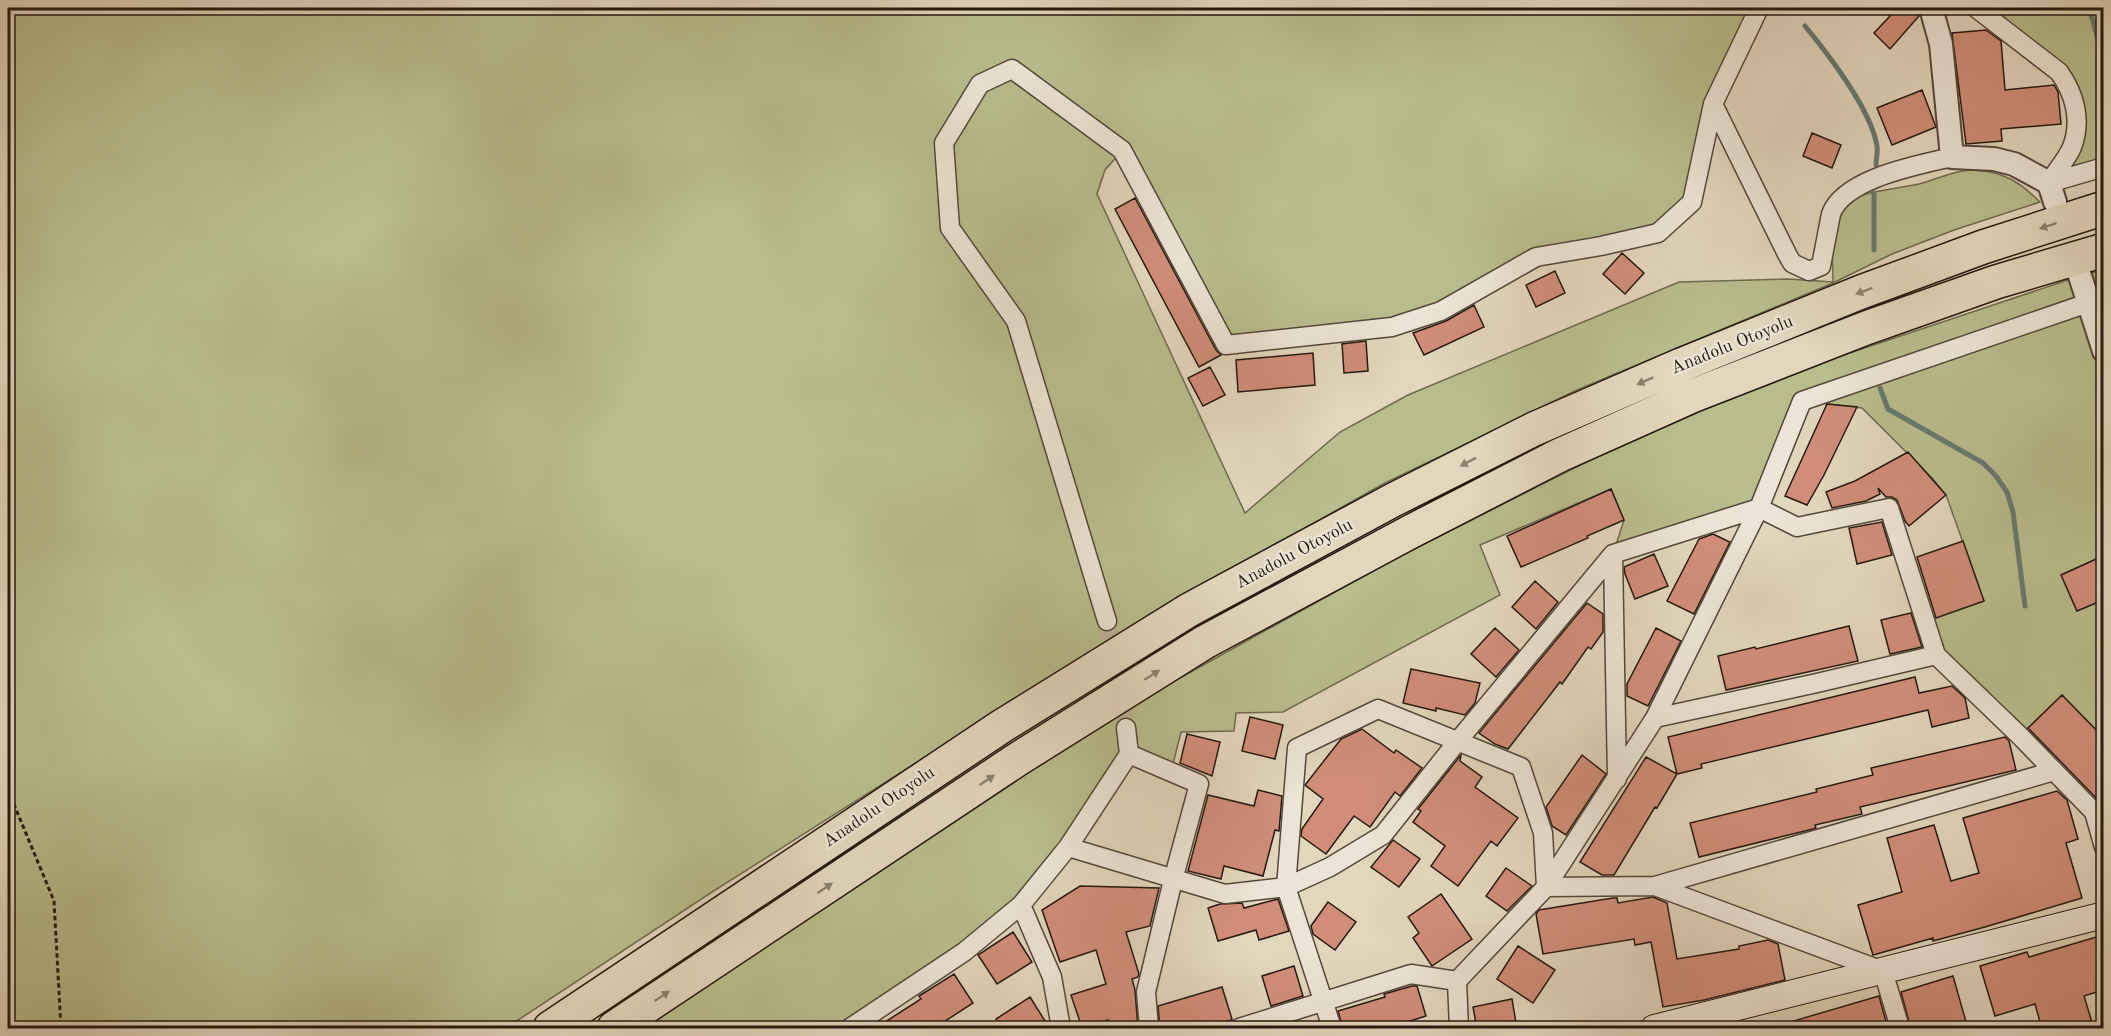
<svg xmlns="http://www.w3.org/2000/svg" width="2111" height="1036" font-family="'Old Standard TT',serif">
<style>
.green{fill:#b9bc8d;stroke:#6f6a4e;stroke-width:1.5}
.lines{fill:none;stroke-linecap:round;stroke-linejoin:round}
.stream{stroke:#687971;stroke-width:5}
.building{fill:#d18d7a;stroke:#25190f;stroke-width:1.5}
.minor-tunnel{stroke:#bcb09a;stroke-width:18;stroke-dasharray:18 9;stroke-linecap:butt}
.minor-casing{stroke:#54483a;stroke-width:21}
.tertiary-casing{stroke:#54483a;stroke-width:26}
.secondary-casing{stroke:#25190f;stroke-width:28}
.motorway-casing{stroke:#25190f;stroke-width:36}
.path{stroke:#25190f;stroke-width:3;stroke-dasharray:4.5 3;stroke-linecap:butt}
.minor{stroke:#ece4d4;stroke-width:18}
.tertiary{stroke:#ece4d4;stroke-width:22}
.secondary{stroke:#ece4d4;stroke-width:26}
.motorway{stroke:#e2d6bd;stroke-width:33}
.oneway{fill:#8d816f}
.labels{text-anchor:middle;dominant-baseline:central;stroke-width:4.5;stroke-linejoin:round;paint-order:stroke}
.street-label{font-size:18px;fill:#25190f;stroke:#ece4d4}
</style>
<rect width="100%" height="100%" fill="#e2d6bd"/>
<filter id="stains"><feTurbulence type="fractalNoise" baseFrequency=".00333" numOctaves="4"/><feColorMatrix values="0 0 0 0 .2 0 0 0 0 .09 0 0 0 0 .02 0 0 0 .5 -.17"/></filter>
<radialGradient id="worn" r=".72"><stop offset=".6" stop-color="#630" stop-opacity="0"/><stop offset="1" stop-color="#630" stop-opacity=".3"/></radialGradient>
<!-- green -->
<path class="green" d="M8,8H1759L1713,104L1692,202L1658,233L1536,257L1441,311L1226,345L1122,151L1105,170L1097,194L1245,513L1340,432L1408,395L1679,282L1788,279L1833,282C1833,267 1829,216 1840,206C1857,191 1898,189 1919,184C1936,180 1954,170 1972,170C1978,170 1985,171 1990,172C2011,176 2026,188 2040,202L1954,230L1892,254L1833,283L1577,390L1383,484L1135,624L712,892L506,1028H8Z
M1976,8H2103V167L2049,183L2072,147L2068,85Z
M2103,270V556L2061,575L2077,611L2103,600V737L2062,695L2020,736L1936,655L1925,620L1984,601L1946,495L1933,479L1862,408L1802,401L1759,508L1613,554L1624,520L1611,489L1480,545L1500,595L1283,712L1236,713L1234,731L1181,732L1171,772L1129,754L1021,905L850,1028H638L1124,709L1391,561L1590,460L1772,379L2080,276Z"/>
<g class="lines">
<!-- stream -->
<path class="stream" d="M2089,8L2099,42L2104,50
M1805,26C1828,54 1871,110 1877,146C1878,152 1876,159 1876,165
M1874,250V193
M1880,388L1888,409L1983,463L1996,476L2007,492L2013,512L2025,606"/>
</g>
<!-- building -->
<path class="building" d="M1882,8H1912L1919,16L1890,49L1874,33L1890,16Z
M1986,30L2001,41L2005,90L2054,85L2058,92L2061,124L2001,129L2002,141L1966,144L1952,33Z
M1922,90L1936,127L1892,145L1877,108Z
M1812,133L1841,145L1832,168L1803,156Z
M1135,198L1216,350L1221,355L1199,367L1115,209Z
M1622,253L1644,273L1625,294L1603,274Z
M1555,271L1565,293L1536,307L1526,285Z
M1474,305L1484,327L1424,355L1413,333L1446,321Z
M1366,341L1368,371L1344,373L1342,344Z
M1313,353L1315,385L1238,392L1236,360Z
M1210,367L1225,395L1203,406L1188,378Z
M1827,404L1857,407L1824,475L1807,505L1785,496Z
M1908,452L1946,495L1909,526L1905,521L1897,500L1892,497H1886L1878,488L1880,494L1866,501L1832,508L1826,492L1855,481Z
M1611,489L1624,520L1587,536L1588,538L1521,567L1507,536Z
M1882,522L1892,555L1857,564L1849,528Z
M1713,534L1730,542L1694,614L1667,601L1699,539Z
M1963,541L1984,601L1936,618L1917,557Z
M1654,554L1668,586L1635,599L1625,574L1624,567Z
M2103,556V600L2077,611L2061,575Z
M1535,581L1558,602L1536,629L1512,607Z
M1587,603L1603,614V632L1591,649L1588,647L1562,684L1560,682L1508,749L1495,744L1479,733Z
M1911,613L1922,647L1890,654L1881,620Z
M1849,626L1858,661L1726,690L1718,656L1755,647L1756,649Z
M1495,628L1519,650L1496,677L1471,654Z
M1656,628L1681,641L1648,706L1627,696V684Z
M1411,669L1480,683L1475,703L1465,715L1436,708V711L1403,703Z
M1915,677L1919,693L1952,686L1965,698L1969,718L1932,727L1928,710L1701,764L1702,768L1677,774L1668,737Z
M2062,695L2103,737L2102,804L2028,728Z
M1250,717L1283,725L1275,759L1242,751Z
M1362,729L1394,753L1396,750L1422,768L1400,796L1395,792L1370,827L1354,816L1326,854L1301,836L1302,829L1323,799L1305,785L1341,739Z
M1187,734L1220,742L1212,776L1180,763Z
M2005,737L2009,741L2016,770L1860,807L1862,814L1815,825L1816,828L1813,829L1699,857L1690,823L1817,792L1816,789L1873,775L1871,768Z
M1461,755L1460,761L1482,777L1475,787L1518,818L1497,846L1491,841L1458,886L1431,866L1445,846L1413,822L1421,811L1418,809Z
M1582,755L1606,774L1566,835L1552,826L1546,807Z
M1646,757L1677,774L1657,808L1655,807L1614,875H1602L1580,862Z
M1258,790L1282,796L1279,831L1275,830L1263,876L1224,866L1221,879L1188,871L1208,795L1254,806Z
M2057,791L2067,800L2078,839L2066,843L2082,898L1985,927L1933,941V938L1873,955L1858,905L1902,892L1887,838L1934,825L1951,881L1979,873L1963,818Z
M1393,840L1420,859L1399,887L1371,867Z
M1506,868L1532,886L1507,911L1486,896Z
M1080,886L1159,888L1150,926L1126,932L1139,974L1138,977L1132,979L1135,990L1138,1029H1111L1108,1020L1082,1028L1071,995L1106,984L1096,950L1060,962L1042,910Z
M1441,894L1472,939L1432,966L1413,938L1419,933L1408,917Z
M1653,897L1667,903L1677,959L1739,949V946L1768,940L1778,944L1785,980L1704,1000L1663,1007L1651,942L1635,945L1634,939L1543,954L1536,914L1539,910L1613,898H1617L1618,903Z
M1278,899L1289,931L1259,940L1256,930L1218,941L1208,908L1220,904L1242,903L1244,908Z
M1328,902L1356,922L1335,950L1313,934L1311,926Z
M1013,932L1032,962L997,984L978,955Z
M2103,935V990L2084,996L2094,1029H2042L2035,1004L1995,1016L1980,966L2027,952L2029,957Z
M1518,946L1555,970L1533,1003L1497,979Z
M1294,966L1303,996L1271,1006L1262,976Z
M954,974L973,1003L933,1029H874L921,999L919,996Z
M1953,976L1968,1029H1911L1901,992Z
M1412,986H1417L1426,1016L1385,1029H1343L1338,1011L1385,997L1384,994Z
M1222,987L1232,1019L1231,1020L1204,1029H1160L1158,1006Z
M1879,996L1888,1029H1781L1780,1025Z
M1030,997L1050,1029H1002L996,1019Z
M1512,999L1517,1029H1477L1473,1007Z"/>
<g class="lines">
<!-- minor-tunnel -->
<path class="minor-tunnel" d="M1107,621L1126,728"/>
<!-- minor casing -->
<g class="minor-casing">
<path id="minor" d="M1976,8L2059,72C2075,94 2082,121 2072,147C2067,159 2056,171 2049,183
M1713,104L1787,254L1792,263L1809,271L1821,266L1831,214C1844,178 1919,165 1952,157
M2049,183L2104,167
M1613,554L1617,779
M1107,621L1016,321L950,228L944,143L980,84L1012,69L1122,150L1226,345L1392,327L1441,311L1536,257L1601,246L1658,233L1692,202L1713,104L1759,8
M1655,718L1817,683L1936,655
M1129,754L1199,784L1173,880L1146,992L1149,1028
M1068,847L1225,894L1286,887L1330,867L1383,835L1457,742L1613,554L1759,508L1797,527L1889,508L1936,655L2020,736L2094,812L2104,847
M1655,886L1883,971L1900,1028
M1021,905L1052,977L1061,1028
M850,1028L964,952L1021,905L1068,847L1129,754L1126,728
M1239,1028L1411,974L1457,981
M1332,1028L1286,887L1297,748L1378,709L1521,767L1543,833L1546,887L1655,886L2054,771
M1459,1028L1457,981L1546,887L1655,718L1759,508L1802,401L2088,303"/>
</g>
<!-- tertiary casing -->
<g class="tertiary-casing">
<path id="tertiary" d="M1931,8L1941,44L1952,157L1994,159L2014,164L2049,183L2055,202
M2080,276L2104,351"/>
</g>
<!-- secondary casing -->
<g class="secondary-casing">
<path id="secondary" d="M1654,1028L2104,915"/>
</g>
<!-- motorway casing -->
<g class="motorway-casing">
<path id="motorway" d="M550,1028L1002,726L1189,610L1393,500L1534,429L1681,365L1861,292L1983,247L2104,208
M614,1028L1018,759L1205,642L1410,532L1560,455L1692,396L1866,328L1996,282L2104,250"/>
</g>
<!-- path -->
<path class="path" d="M8,790L54,901L61,1028"/>
<!-- minor -->
<use href="#minor" class="minor"/>
<!-- tertiary -->
<use href="#tertiary" class="tertiary"/>
<!-- secondary -->
<use href="#secondary" class="secondary"/>
<!-- motorway -->
<use href="#motorway" class="motorway"/>
</g>
<!-- one-way arrows -->
<defs><path id="oneway-solid" d="M-6-.8H1V-3.2L6.5 0L1 3.2V.8H-6Z" transform="scale(1.5)"/></defs>
<g class="oneway">
<use href="#oneway-solid" transform="translate(2048 226) rotate(162)"/>
<use href="#oneway-solid" transform="translate(1864 291) rotate(159)"/>
<use href="#oneway-solid" transform="translate(1645 381) rotate(156)"/>
<use href="#oneway-solid" transform="translate(1468 462) rotate(153)"/>
<use href="#oneway-solid" transform="translate(1152 675) rotate(-32)"/>
<use href="#oneway-solid" transform="translate(987 780) rotate(-34)"/>
<use href="#oneway-solid" transform="translate(825 888) rotate(-34)"/>
<use href="#oneway-solid" transform="translate(662 996) rotate(-34)"/>
</g>
<g class="labels">
<!-- street labels -->
<g class="street-label">
<text transform="translate(1732 345) rotate(-22)">Anadolu Otoyolu</text>
<text transform="translate(1294 554) rotate(-28)">Anadolu Otoyolu</text>
<text transform="translate(879 807) rotate(-34)">Anadolu Otoyolu</text>
</g>
</g>
<!-- margin -->
<rect width="2111" height="1036" fill="none" stroke="#e2d6bd" stroke-width="30"/>
<rect x="9" y="9" width="2093" height="1018" fill="none" stroke="#25190f" stroke-width="3"/>
<rect x="15" y="15" width="2081" height="1006" fill="none" stroke="#25190f" stroke-width="1.5"/>
<rect width="100%" height="100%" filter="url(#stains)"/>
<rect width="100%" height="100%" fill="url(#worn)"/>
</svg>
